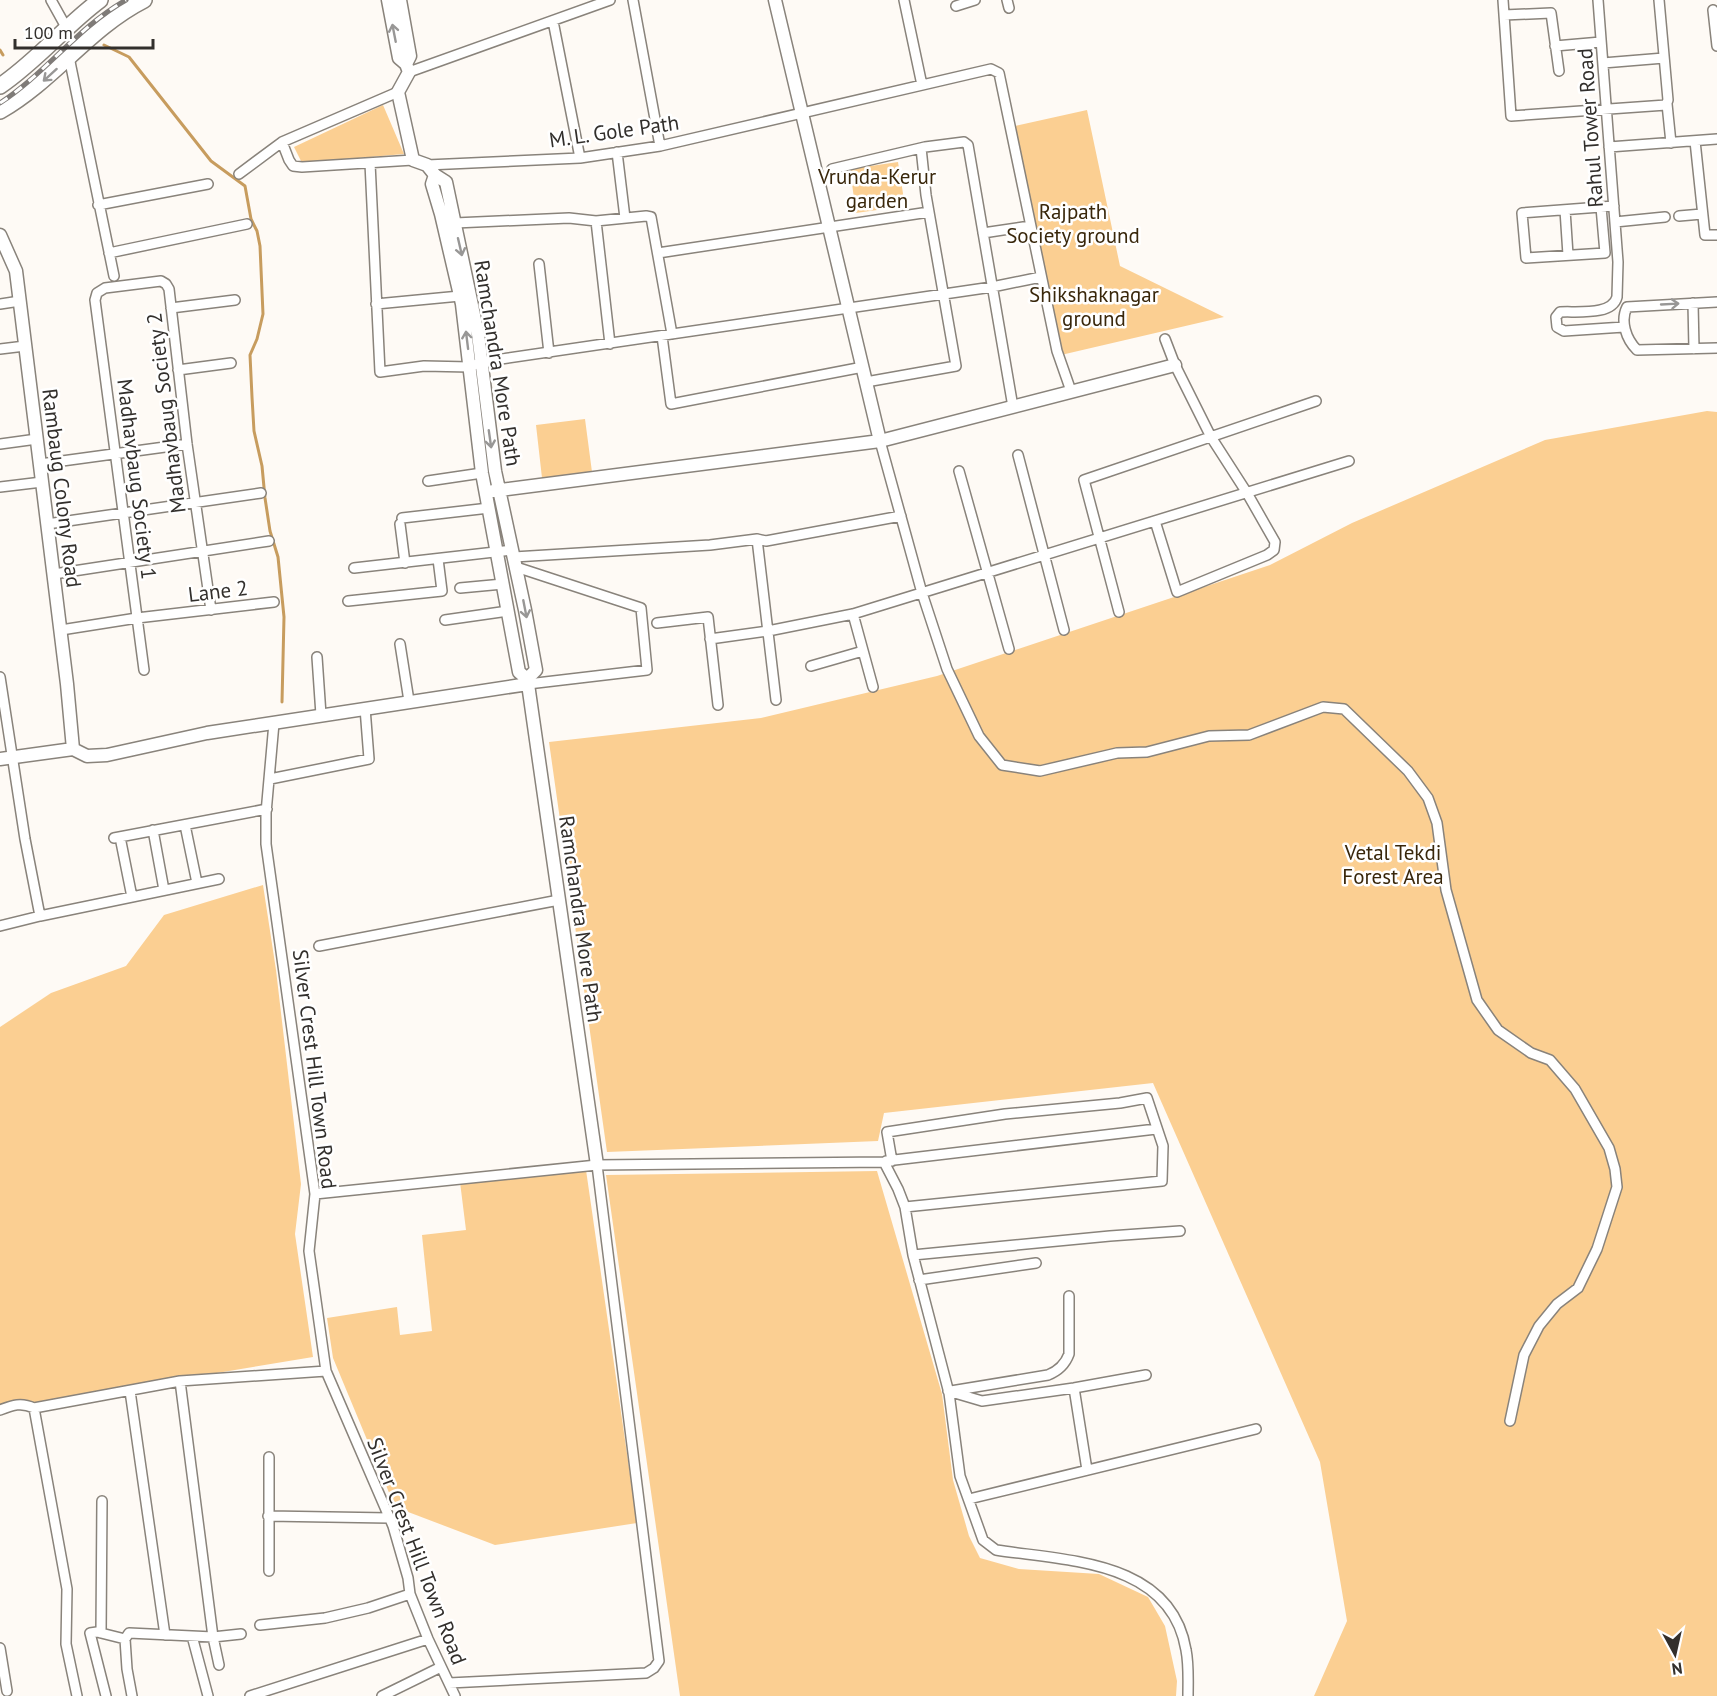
<svg xmlns="http://www.w3.org/2000/svg" width="1717" height="1696" font-family="'PT Sans',sans-serif">
<style>
.green{fill:#fbcf92}
.lines{fill:none;stroke-linecap:round;stroke-linejoin:round}
.stream{stroke:#c79c5e;stroke-width:3}
.minor-casing{stroke:#89837b;stroke-width:12}
.tertiary-casing{stroke:#89837b;stroke-width:15}
.primary-casing{stroke:#89837b;stroke-width:18}
.minor{stroke:#fff;stroke-width:9}
.tertiary{stroke:#fff;stroke-width:12}
.primary{stroke:#fff;stroke-width:15}
.rail-casing{stroke:#7f7b78;stroke-width:5}
.rail{stroke:#fff;stroke-width:3;stroke-dasharray:9;stroke-linecap:butt}
.oneway{stroke:#989796}
.labels{text-anchor:middle;dominant-baseline:central;stroke-width:5;stroke-linejoin:round;paint-order:stroke}
.street-label{font-size:21px;fill:#322f2c;stroke:#fff}
.park-label{font-size:21px;fill:#39270b;stroke:#fff}
</style>
<rect width="100%" height="100%" fill="#fefaf5"/>
<!-- green -->
<path class="green" d="M383,105L404,154L302,163L294,147Z
M1087,110L1120,266L1224,317L1061,355L1015,126Z
M898,162L905,206L856,213L850,169Z
M1707,411L1717,412V1696H1314L1347,1621L1320,1462L1153,1083L884,1113L878,1141L607,1152L549,742L761,718L937,676L1270,565L1352,523L1545,440Z
M585,419L592,472L542,478L536,425Z
M263,885L276,970L301,1184L295,1234L313,1357L0,1409V1027L51,993L126,966L164,915Z
M586,1170L637,1523L495,1545L395,1507L333,1358L327,1318L397,1307L400,1335L432,1331L422,1235L466,1230L460,1182Z
M877,1171L942,1394L953,1480L969,1536L980,1558L1019,1569L1099,1574L1148,1597L1165,1626L1177,1681L1176,1696H680L606,1175Z"/>
<g class="lines">
<!-- stream -->
<path class="stream" d="M104,45L129,57L211,161L245,186L251,219L257,231L260,246L263,314L257,339L250,355L252,397L254,431L262,466L265,498L270,531L278,557L284,617L282,702
M0,50L3,55"/>
<!-- minor casing -->
<g class="minor-casing">
<path id="minor" d="M51,0L66,27
M633,0L660,146
M904,0L922,85
M1007,0L1009,8
M1503,0L1511,116L1666,105L1668,100L1659,0
M1598,0L1618,262L1617,297C1612,316 1577,311 1560,312L1556,317L1557,327L1564,331L1624,327
M956,6L975,0
M1713,10L1717,46
M1504,15L1551,13L1559,71
M553,21L580,158
M1555,46L1601,42
M69,57L114,276
M1603,63L1664,58
M409,72L610,0
M1667,104L1671,143
M1695,141L1705,235H1717
M282,142L289,160L293,166L302,167L413,160
M1609,147L1717,139
M617,152L625,218
M370,163L380,372L424,366L470,367L481,362L992,287L1041,277
M427,165L580,158L660,146L991,69L999,73L1057,351L1071,391
M832,169L925,147L964,142L968,145L1013,407
M239,174L282,142L398,92
M98,205L208,184
M1601,207L1605,253L1526,258L1522,213L1614,206
M1565,210L1568,255
M1679,216L1702,214
M1615,222L1665,217
M455,223L569,218L596,221
M983,233L1030,226
M109,253L247,224
M658,253L929,212
M539,264L549,353
M1717,302L1627,307C1620,321 1626,339 1637,350L1717,348
M1693,303L1694,349
M0,304L20,301
M376,304L460,296
M171,308L235,300
M662,336L671,404L863,367
M610,344L596,221L646,216L651,217L672,334
M0,349L25,346
M178,370L231,363
M866,382L956,366L926,195L921,148
M880,441L922,593L947,669L979,736L1002,765L1040,771L1117,753L1147,752L1209,736L1249,735L1323,707L1344,709L1408,771L1428,798L1437,823L1446,890L1477,1000L1498,1030L1531,1053L1550,1060L1575,1089L1609,1148L1615,1169L1617,1187L1597,1249L1578,1288L1557,1304L1539,1326L1524,1355L1510,1421
M0,444L37,439
M1018,455L1064,630
M40,464L187,444
M959,471L1009,649
M428,481L482,473
M0,487L42,482
M402,518L489,508
M1155,521L1177,592L1267,555L1274,550L1275,542L1247,493L1211,437L1175,365L1165,339
M47,524L261,493
M400,524L405,563
M514,557L710,545L757,539
M516,567L641,608L647,670L528,684
M354,568L512,550
M54,574L269,541
M460,588L503,584
M348,601L442,591L438,559
M1119,612L1084,480L1316,401
M853,614L873,687
M445,620L508,611
M657,623L708,617L718,705
M61,630L137,618L274,602
M710,639L768,631L853,614L1349,461
M400,644L409,701
M317,657L321,715
M811,666L863,651
M144,670L95,300L97,293L105,288L161,281L166,284L169,289L187,444L211,610
M0,677L25,839L40,916
M776,700L757,539L766,541L901,516
M274,723L266,813V844L315,1194L309,1251L326,1371L393,1526L408,1578L410,1594L428,1639L455,1696
M270,779L369,759L365,708
M185,825L197,883
M153,830L164,890
M120,837L132,897
M114,838L267,809
M0,926L40,916L219,879
M319,946L559,900
M886,1161L1156,1129
M892,1161L887,1132L1005,1114L1120,1103L1147,1098L1163,1146L1162,1181L905,1207
M315,1194L597,1165L884,1162L898,1189L905,1207L913,1255L949,1393L960,1476L983,1540L996,1550C1067,1561 1171,1560 1186,1650C1189,1665 1188,1681 1188,1696
M913,1255L1110,1236L1180,1231
M919,1280L1036,1263
M180,1381L213,1637L219,1665
M1074,1388L1087,1470
M130,1391L165,1635
M948,1391L982,1401L1074,1388L1146,1375
M951,1391L1048,1375C1058,1371 1065,1365 1069,1354V1296
M34,1408L67,1589L66,1644L77,1696
M0,1410C13,1405 21,1402 34,1408L180,1381L326,1371
M969,1499L1256,1429
M268,1516L389,1518
M269,1571V1457
M260,1625L325,1618L368,1608L410,1594
M101,1633L102,1501
M192,1636L208,1696
M0,1648L7,1691
M449,1683L646,1673L654,1668L659,1661L597,1165
M106,1696L90,1633L97,1632L125,1639
M132,1696L127,1669L125,1639L129,1633L213,1637L241,1634
M250,1696L428,1639
M382,1696L441,1667"/>
</g>
<!-- tertiary casing -->
<g class="tertiary-casing">
<path id="tertiary" d="M388,0L399,58L406,64L409,72L398,92L413,160L427,165L435,175L446,182L478,334L495,471L525,610L536,670L527,679
M400,0L410,56L406,64
M775,0L880,441
M435,175L432,184L441,214L462,304L482,473L519,672L527,679L528,684L597,1165
M0,235L16,271L67,684L73,749
M493,491L880,441L1175,365
M0,759L73,749L87,756L107,755L207,733L528,684"/>
</g>
<!-- primary casing -->
<g class="primary-casing">
<path id="primary" d="M0,86C37,61 65,26 100,0
M0,111C54,80 89,28 144,0"/>
</g>
<!-- minor -->
<use href="#minor" class="minor"/>
<!-- tertiary -->
<use href="#tertiary" class="tertiary"/>
<!-- primary -->
<use href="#primary" class="primary"/>
<!-- rail casing -->
<g class="rail-casing">
<path id="rail" d="M0,103C46,73 78,27 126,0"/>
</g>
<!-- rail -->
<use href="#rail" class="rail"/>
</g>
<!-- one-way arrows -->
<defs><path id="oneway-shaft" d="M-6 0H5M1.5-3L5.5 0L1.5 3" fill="none" stroke-width="1.6" stroke-linecap="round" stroke-linejoin="round" transform="scale(1.5)"/></defs>
<g class="oneway">
<use href="#oneway-shaft" transform="translate(394 33) rotate(-101)"/>
<use href="#oneway-shaft" transform="translate(50 75) rotate(138)"/>
<use href="#oneway-shaft" transform="translate(460 247) rotate(77)"/>
<use href="#oneway-shaft" transform="translate(1670 304) rotate(-3)"/>
<use href="#oneway-shaft" transform="translate(467 340) rotate(-97)"/>
<use href="#oneway-shaft" transform="translate(490 439) rotate(82)"/>
<use href="#oneway-shaft" transform="translate(525 609) rotate(79)"/>
</g>
<g class="labels">
<!-- street labels -->
<g class="street-label">
<text transform="translate(1590 128) rotate(-94)">Rahul Tower Road</text>
<text transform="translate(614 131) rotate(-8)">M. L. Gole Path</text>
<text transform="translate(498 363) rotate(81)">Ramchandra More Path</text>
<text transform="translate(166 413) rotate(-97)">Madhavbaug Society 2</text>
<text transform="translate(137 479) rotate(83)">Madhavbaug Society 1</text>
<text transform="translate(62 488) rotate(83)">Rambaug Colony Road</text>
<text transform="translate(218 591) rotate(-7)">Lane 2</text>
<text transform="translate(581 919) rotate(82)">Ramchandra More Path</text>
<text transform="translate(315 1069) rotate(83)">Silver Crest Hill Town Road</text>
<text transform="translate(417 1551) rotate(69)">Silver Crest Hill Town Road</text>
</g>
<!-- park labels -->
<g class="park-label">
<text x="877" y="176">Vrunda-Kerur<tspan x="877" dy="24">garden</tspan></text>
<text x="1073" y="211">Rajpath<tspan x="1073" dy="24">Society ground</tspan></text>
<text x="1094" y="294">Shikshaknagar<tspan x="1094" dy="24">ground</tspan></text>
<text x="1393" y="852">Vetal Tekdi<tspan x="1393" dy="24">Forest Area</tspan></text>
</g>
</g>
<!-- north arrow -->
<g transform="translate(1675 1654) rotate(172)" stroke="#ffffff" stroke-width="4.5" paint-order="stroke">
<path d="M0-4.5L10 22L0 15L-10 22Z" fill="#322f2c"/>
<text y="-9" font-size="16" font-weight="bold" text-anchor="middle" fill="#322f2c">N</text>
</g>
<!-- scale -->
<path d="M15 39v9h138v-9" fill="none" stroke="#322f2c" stroke-width="3"/>
<text x="24" y="39" font-size="18" fill="#322f2c" stroke="#ffffff" stroke-width="4.5" paint-order="stroke">100 m</text>
</svg>
